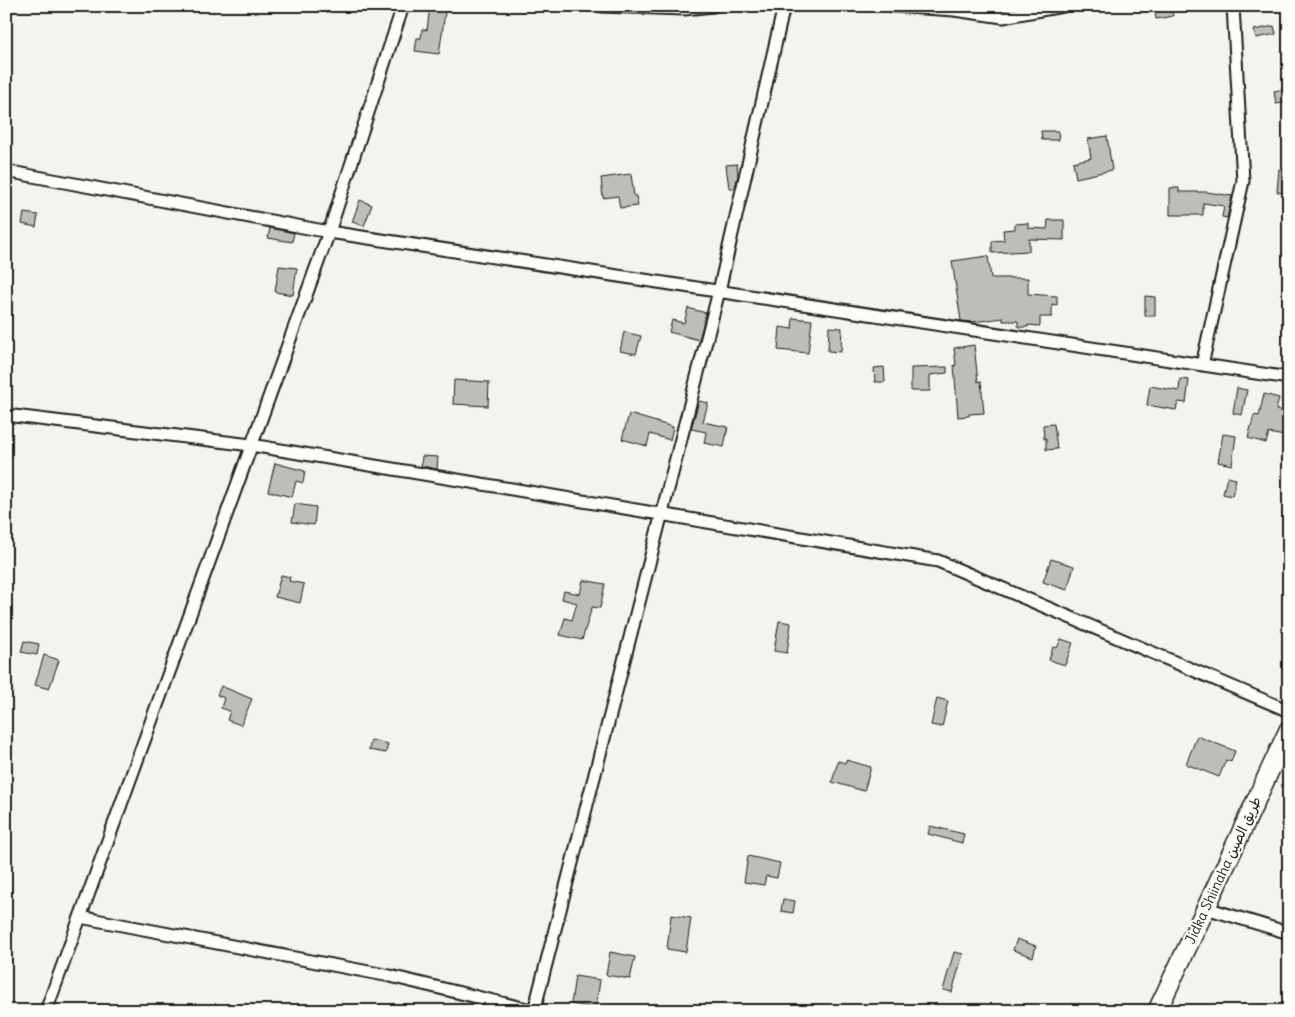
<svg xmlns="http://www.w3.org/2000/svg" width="1295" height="1017" font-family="Delius,'Playpen Sans Arabic',sans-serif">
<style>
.building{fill:#bebdba;stroke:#1c1c1c}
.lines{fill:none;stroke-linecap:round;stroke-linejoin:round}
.minor-casing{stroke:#1c1c1c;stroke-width:15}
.primary-casing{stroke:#1c1c1c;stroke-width:21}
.minor{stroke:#fdfcf7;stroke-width:11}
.primary{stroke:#fdfcf7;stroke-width:18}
.labels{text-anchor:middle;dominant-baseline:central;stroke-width:4;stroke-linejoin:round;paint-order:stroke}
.street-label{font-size:14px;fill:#1c1c1c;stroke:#fdfcf7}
</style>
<rect width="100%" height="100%" fill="#f4f3ee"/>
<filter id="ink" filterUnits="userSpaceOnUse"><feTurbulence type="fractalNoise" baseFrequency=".02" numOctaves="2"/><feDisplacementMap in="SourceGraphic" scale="10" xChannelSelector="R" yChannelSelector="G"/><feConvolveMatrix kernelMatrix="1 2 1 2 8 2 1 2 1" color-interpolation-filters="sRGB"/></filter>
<g filter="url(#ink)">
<!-- building -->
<path class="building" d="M430,6H446L439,54L415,51L417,38H421L422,29L427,30Z
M1154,6H1171L1173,16L1156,19Z
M1274,26L1276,34L1256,38L1254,30Z
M1289,88V102L1276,104L1274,91Z
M1041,131H1058L1059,140H1042Z
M1107,136L1112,170L1076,178L1073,162L1091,158L1088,139Z
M737,164L738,175L735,188H729L726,165Z
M1279,169L1289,170V193L1277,192Z
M631,174L634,196H636L638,206L620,208L618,196L603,198L601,178Z
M1170,188H1179V192H1207L1232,196L1227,218L1222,217L1224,206L1203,203V215H1170Z
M360,200L372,205L364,226L352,222Z
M24,213L38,215L36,227L22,224Z
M1048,220H1064V240L1029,239V251L992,253V241L1004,240L1003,230L1015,229V224L1028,223V228L1047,229Z
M270,228L294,233L292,242L268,238Z
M988,256L991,278H1028V294L1057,296V305L1052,304V317H1040V326L1028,325V327H1018V321H1003V318L973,322L961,321L952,261Z
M279,266L297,268L293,295L275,292Z
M1145,296L1155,297V316H1145Z
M688,308L706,313L699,340L669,332L672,320L684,323Z
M793,318L812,320L808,353L778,350L780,327L792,329Z
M829,327L842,328L841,352L828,351Z
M624,332L641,336L636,354L620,351Z
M974,345L978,382L981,381L984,413L969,414V416L958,417L954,365H956L954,348Z
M884,367L885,382H875L874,368Z
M947,367V373L930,375V391H911V368Z
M1180,379L1189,380L1186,403L1178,402L1176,410L1147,405L1150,386L1179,391Z
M454,380L489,382L488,406L453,404Z
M1237,388L1247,390L1242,415L1233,413Z
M1264,394L1279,398L1276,410L1289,413V437L1269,433L1266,443L1248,438L1254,415L1259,416Z
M699,401L708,403L703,422L728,427L724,447L704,443L706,432L691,429Z
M629,414L673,427L670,440L650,434L647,446L622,439Z
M1054,424L1057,449L1046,450V438L1044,439L1043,425Z
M1223,434L1236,436L1232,465L1218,462Z
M422,456L438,457L437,469L421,466Z
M275,463L305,471L303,483L296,481L292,497L268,491Z
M1227,477L1236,479L1232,496L1223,494Z
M295,504L316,507L314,525L292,522Z
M1051,559L1074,566L1067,590L1043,582Z
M281,575L290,577L289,581L304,584L300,603L275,597Z
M583,580L605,584L600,608L592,607L582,640L560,635L565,618L572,620L577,603L562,599L564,591L580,594Z
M779,621L791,623L787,653L774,651Z
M1061,639L1073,643L1065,665L1049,660L1053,647L1057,648Z
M24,641L39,644L37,655L21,652Z
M44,655L59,660L49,689L35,685Z
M221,686L252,699L241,725L227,720L230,711L221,708L224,698L217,695Z
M937,698L948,701L942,727L931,725Z
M1197,736L1235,751L1231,762L1226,760L1219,777L1186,764Z
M371,740L388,744L386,753L369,750Z
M846,760L871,767L864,791L832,782L838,761L845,763Z
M930,826L964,834L962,843L928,834Z
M748,856L780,863L777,878L766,876L764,885L744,882Z
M783,899L795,901L793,913L781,911Z
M671,915L691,918L686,952L667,949Z
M1017,939L1036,946L1033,957L1013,950Z
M610,952L635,957L630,979L606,975Z
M954,952L963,954L952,992L943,990Z
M575,976L600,980L596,1008L571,1004Z"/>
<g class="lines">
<!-- minor casing -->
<g class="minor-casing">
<path id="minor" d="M602,6L684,9L713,6
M893,6L954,10L1003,17L1063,6
M6,171L329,232L1289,378
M1202,365L1243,181L1233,6
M6,415L251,445L938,561L1289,711
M1206,908L1289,933
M80,917L390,976L535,1011
M46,1011L329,232L403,6
M534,1011L719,291L784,6"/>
</g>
<!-- primary casing -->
<g class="primary-casing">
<path id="primary" d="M1157,1011L1206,908L1289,729"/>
</g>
<!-- minor -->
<use href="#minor" class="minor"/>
<!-- primary -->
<use href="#primary" class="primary"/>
</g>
</g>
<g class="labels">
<!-- street labels -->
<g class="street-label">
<text transform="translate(1223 870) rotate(-65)">Jidka Shiinaha طريق الصين</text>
</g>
</g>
<!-- margin -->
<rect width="1295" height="1017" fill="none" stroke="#fdfcf7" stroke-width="25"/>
<rect x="12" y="12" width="1270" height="992" fill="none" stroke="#1c1c1c" stroke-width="2" filter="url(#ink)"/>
</svg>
